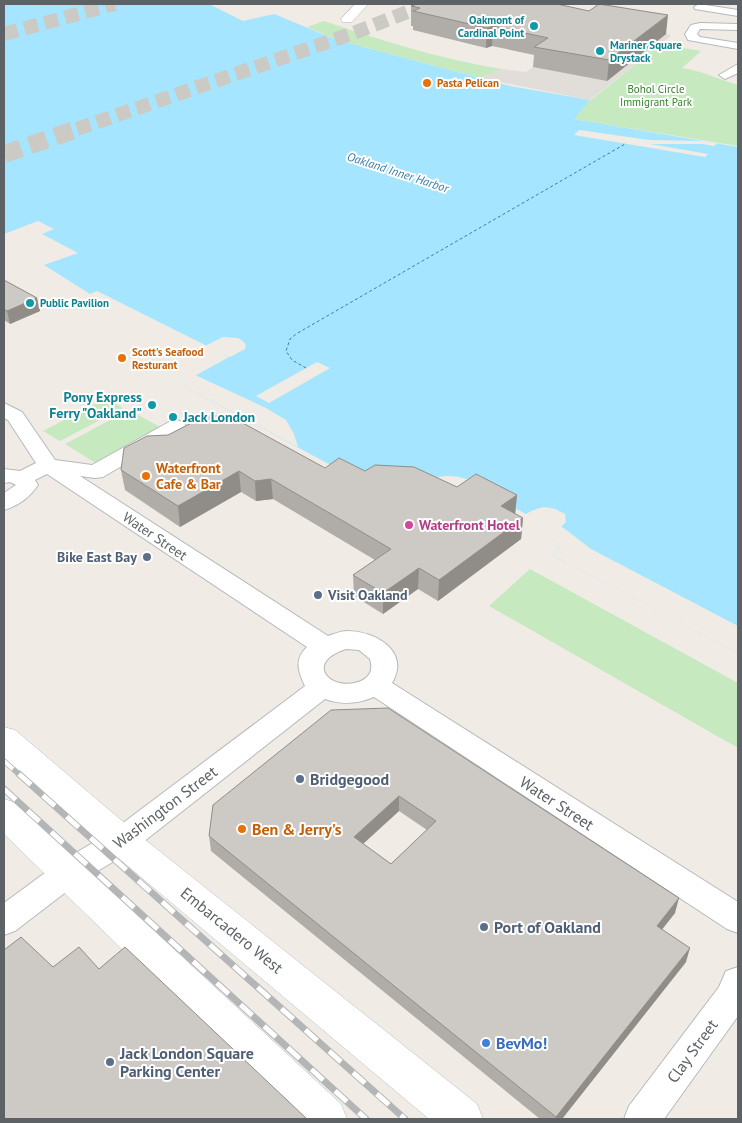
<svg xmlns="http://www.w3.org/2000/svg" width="742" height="1123" font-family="'PT Sans',sans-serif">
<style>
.industrial{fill:#e1ded9}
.green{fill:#c6e9bf}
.water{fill:#a6e5ff}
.pier{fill:#f0ece5}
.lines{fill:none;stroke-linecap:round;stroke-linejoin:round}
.ferry{stroke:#367da7;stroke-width:1;stroke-dasharray:3 2.5;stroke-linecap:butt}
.primary-tunnel-far1{stroke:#cbcac5;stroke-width:14;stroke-dasharray:14 7;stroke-linecap:butt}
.primary-tunnel{stroke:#cbcac5;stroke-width:18;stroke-dasharray:18 9;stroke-linecap:butt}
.street-casing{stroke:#b5b9bc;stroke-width:2}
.secondary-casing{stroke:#b6bbc0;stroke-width:1}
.street{fill:#fff;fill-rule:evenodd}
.secondary{fill:#fff;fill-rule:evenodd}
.rail-far1-casing{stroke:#b4b5b6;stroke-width:5.5}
.rail-casing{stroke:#b4b5b6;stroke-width:7}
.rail-far1{stroke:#fff;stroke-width:4;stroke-dasharray:12;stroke-linecap:butt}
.rail{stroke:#fff;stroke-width:5;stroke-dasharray:16;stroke-linecap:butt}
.wall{fill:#b0ada9;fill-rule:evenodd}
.shaded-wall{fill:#908d89}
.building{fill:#cdc9c4;stroke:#908d89;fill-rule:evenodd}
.culture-dot{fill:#0f9aa8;stroke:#fff;stroke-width:2}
.food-dot{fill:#e8710a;stroke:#fff;stroke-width:2}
.hotel-dot{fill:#d1479c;stroke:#fff;stroke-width:2}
.service-dot{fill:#5c6f8a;stroke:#fff;stroke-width:2}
.shop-dot{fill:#3f7fe0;stroke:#fff;stroke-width:2}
.labels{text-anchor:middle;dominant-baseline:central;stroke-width:4;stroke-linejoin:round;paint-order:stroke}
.far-culture-label{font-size:11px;font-weight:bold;fill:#0d838f;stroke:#fff;text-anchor:start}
.far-food-label{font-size:11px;font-weight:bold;fill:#c56008;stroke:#fff;text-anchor:start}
.far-park-label{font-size:11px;fill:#37832e;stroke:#fff}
.far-water-label{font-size:12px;font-style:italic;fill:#367da7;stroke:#fff}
.culture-label{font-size:14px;font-weight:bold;fill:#0d838f;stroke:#fff;text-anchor:end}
.food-label{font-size:14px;font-weight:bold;fill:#c56008;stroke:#fff;text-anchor:start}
.hotel-label{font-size:14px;font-weight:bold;fill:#b23c85;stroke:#fff;text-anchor:start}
.street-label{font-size:14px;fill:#5c6266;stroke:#fff}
.service-label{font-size:14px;font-weight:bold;fill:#4e5e75;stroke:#fff;text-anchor:end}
.near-service-label{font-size:16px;font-weight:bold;fill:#4e5e75;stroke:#fff;text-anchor:start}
.near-street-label{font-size:16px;fill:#5c6266;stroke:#fff}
.near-food-label{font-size:16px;font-weight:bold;fill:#c56008;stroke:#fff;text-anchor:start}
.near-shop-label{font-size:16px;font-weight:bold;fill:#366cbe;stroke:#fff;text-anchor:start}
</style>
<rect width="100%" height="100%" fill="#f0ece5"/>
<!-- industrial -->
<path class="industrial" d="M651,23L671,36L590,100L480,78L502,69L526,72L533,67Z"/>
<!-- green -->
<path class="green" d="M324,21C383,41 440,59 502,69L480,78L337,40L307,27Z
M661,44L701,51L682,68C702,71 718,79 738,85V146L573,119L586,104Z
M106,398L123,408L60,441L43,431Z
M129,410L162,428L97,464L65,444Z
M530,569L738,683V748L489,606Z"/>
<!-- water -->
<path class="water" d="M4,4H209L243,21L274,14L337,40L510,86L590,100L574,119L738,147V653L552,555L559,549L551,536L566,522L565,514C549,505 542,505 526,514L480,489L478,484C466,477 446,473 433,479L349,475L180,384L229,357L97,291L90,294L44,265L78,253L42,234L54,229L38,221L4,234Z"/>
<!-- pier -->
<path class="pier" d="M579,130L649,140L703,141L717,143L714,146L703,144H650L708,154L705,157L574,135Z
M223,337L238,338L244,342L246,345L245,349L230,357L205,346Z
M317,362L330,368L269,403L256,396Z
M195,375L266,408L286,420L294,434L298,447L180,384Z
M561,526L591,549L738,626V653L552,555L559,549L551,536Z"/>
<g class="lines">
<!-- ferry -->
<path class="ferry" d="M306,368L292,360L286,351L290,339L296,334L625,144"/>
<!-- primary-tunnel-far1 -->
<path class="primary-tunnel-far1" d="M4,34L115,4
M77,129L351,34L428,4"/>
<!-- primary-tunnel -->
<path class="primary-tunnel" d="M4,154L80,128"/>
<!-- street casing -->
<g class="street-casing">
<path id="street" d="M699,4L738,10V16L695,9L694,7Z
M700,23L738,24V30L700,29L697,34L700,37L738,43V49L688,40L685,34L691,25Z
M738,64V73L725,79L719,75Z
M4,403L22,412L55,460L92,465L169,422L176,420L183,422L186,426L183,430L103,477L95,478L80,476L328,636C334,634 341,631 347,631C375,631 411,651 392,683L738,902V933L727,929L374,697C357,704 342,705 325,699L133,850L79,882L15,931L4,935V903L57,864L111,832L305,686C298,672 294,659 307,647L47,474L35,480L38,485C30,497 18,506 4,510V493L16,485L10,482L4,483V469L20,471L36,463L8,420L4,418ZM346,649L359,650L370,659C373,669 371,676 361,681C332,693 302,663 346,649Z
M738,967V1016L664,1119H624L629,1106L719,987L726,971Z"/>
</g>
<!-- secondary casing -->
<g class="secondary-casing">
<path id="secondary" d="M355,4H368L352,22H342L341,19Z
M4,727L15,730L134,831L477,1104L483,1119H429L110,851L4,758Z
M4,799L16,803L341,1104L347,1119H296L4,834Z"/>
</g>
<!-- street -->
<use href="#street" class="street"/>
<!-- secondary -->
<use href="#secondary" class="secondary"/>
<!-- rail-far1 casing -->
<g class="rail-far1-casing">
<path id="rail-far1" d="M4,761L21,776"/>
</g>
<!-- rail casing -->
<g class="rail-casing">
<path id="rail" d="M19,774L405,1119
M4,789L366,1119"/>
</g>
<!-- rail-far1 -->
<use href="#rail-far1" class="rail-far1"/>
<!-- rail -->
<use href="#rail" class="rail"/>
</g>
<!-- wall -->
<path class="wall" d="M411,6L666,34L607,81L533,67L534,55L492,46L486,48L413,30V26H411Z
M4,280L37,298L40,311L10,324L4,320Z
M325,468L365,471L457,487L517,495L515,514L523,518L521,539L438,601L418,589L383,614L354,596L353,575L375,560L273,499L256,501L241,492L180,527L125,490L121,470Z
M331,710L675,913L662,929L686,962L562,1119H540L211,851L209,836ZM399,811L427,830L391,864L363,844Z"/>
<!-- shaded-wall -->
<path class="shaded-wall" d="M668,15L666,34L607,81L609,60Z
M493,26L492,46L486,48L487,28Z
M37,298L40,311L10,324L7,311Z
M239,471L241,492L180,527L178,506Z
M271,479L273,499L256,501L255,481Z
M517,495L515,515L501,506Z
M523,518L521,539L438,601L439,580Z
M419,568L418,589L383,614V593Z
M399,796V811L354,852V837Z
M679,898L675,913L653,941L657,926Z
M690,948L686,962L562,1119H555L556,1117Z"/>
<!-- building -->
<path class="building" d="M418,4H557L589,11L599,4L668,15L609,60L534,47L548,38L493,26L487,28L413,11L420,8L411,6Z
M4,280L37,298L7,311L4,309Z
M205,416H230L325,468L339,458L365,471L375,465L414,467L457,487L476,474L517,495L501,506L523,518L439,580L419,568L383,593L353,575L391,549L271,479L255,481L239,471L178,506L121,470L124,448L147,436L168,435Z
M388,708L679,898L657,926L690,948L556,1117L209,836L213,805L331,710ZM399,796L436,821L391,864L354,837Z
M21,937L53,967L79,947L99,969L125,947L307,1119H4V950Z"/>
<!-- markers -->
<g class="culture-dot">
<circle cx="534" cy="26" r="5"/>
<circle cx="600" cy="51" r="5"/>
<circle cx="30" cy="303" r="5"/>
<circle cx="152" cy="405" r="5"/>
<circle cx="173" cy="417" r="5"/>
</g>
<g class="food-dot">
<circle cx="427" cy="83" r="5"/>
<circle cx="122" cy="358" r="5"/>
<circle cx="146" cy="476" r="5"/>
<circle cx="242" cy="829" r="5"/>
</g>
<circle class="hotel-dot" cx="409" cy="525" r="5"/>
<g class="service-dot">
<circle cx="147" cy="557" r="5"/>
<circle cx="318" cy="595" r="5"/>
<circle cx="300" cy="779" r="5"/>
<circle cx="484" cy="927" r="5"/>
<circle cx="110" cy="1062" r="5"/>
</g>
<circle class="shop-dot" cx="486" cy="1043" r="5"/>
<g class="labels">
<!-- far-culture labels -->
<g class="far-culture-label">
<text x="524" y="20" text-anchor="end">Oakmont of<tspan x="524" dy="13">Cardinal Point</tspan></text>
<text x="610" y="45">Mariner Square<tspan x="610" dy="13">Drystack</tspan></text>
<text x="40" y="303">Public Pavilion</text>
</g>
<!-- far-food labels -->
<g class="far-food-label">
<text x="437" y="83">Pasta Pelican</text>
<text x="132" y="352">Scott's Seafood<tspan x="132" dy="13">Resturant</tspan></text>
</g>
<!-- far-park labels -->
<g class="far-park-label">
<text x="656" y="89">Bohol Circle<tspan x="656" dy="13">Immigrant Park</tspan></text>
</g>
<!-- far-water labels -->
<g class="far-water-label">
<text transform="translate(398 172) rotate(18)">Oakland Inner Harbor</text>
</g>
<!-- culture labels -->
<g class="culture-label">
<text x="142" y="397">Pony Express<tspan x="142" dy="16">Ferry "Oakland"</tspan></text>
<text x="183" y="417" text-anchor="start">Jack London</text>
</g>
<!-- food labels -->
<g class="food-label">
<text x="156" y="468">Waterfront<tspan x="156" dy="16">Cafe &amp; Bar</tspan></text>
</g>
<!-- hotel labels -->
<g class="hotel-label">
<text x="419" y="525">Waterfront Hotel</text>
</g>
<!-- street labels -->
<g class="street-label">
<text transform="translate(155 536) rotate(34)">Water Street</text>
</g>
<!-- service labels -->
<g class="service-label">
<text x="137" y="557">Bike East Bay</text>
<text x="328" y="595" text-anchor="start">Visit Oakland</text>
</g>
<!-- near-service labels -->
<g class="near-service-label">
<text x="310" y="779">Bridgegood</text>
<text x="494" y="927">Port of Oakland</text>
<text x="120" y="1053">Jack London Square<tspan x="120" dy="18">Parking Center</tspan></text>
</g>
<!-- near-street labels -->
<g class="near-street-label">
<text transform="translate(557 803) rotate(33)">Water Street</text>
<text transform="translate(165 807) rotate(-37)">Washington Street</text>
<text transform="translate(232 930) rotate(39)">Embarcadero West</text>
<text transform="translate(692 1051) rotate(-54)">Clay Street</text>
</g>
<!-- near-food labels -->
<g class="near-food-label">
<text x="252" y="829">Ben &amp; Jerry's</text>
</g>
<!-- near-shop labels -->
<g class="near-shop-label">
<text x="496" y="1043">BevMo!</text>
</g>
</g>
<!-- border -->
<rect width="742" height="1123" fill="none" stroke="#5c6266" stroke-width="10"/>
</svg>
